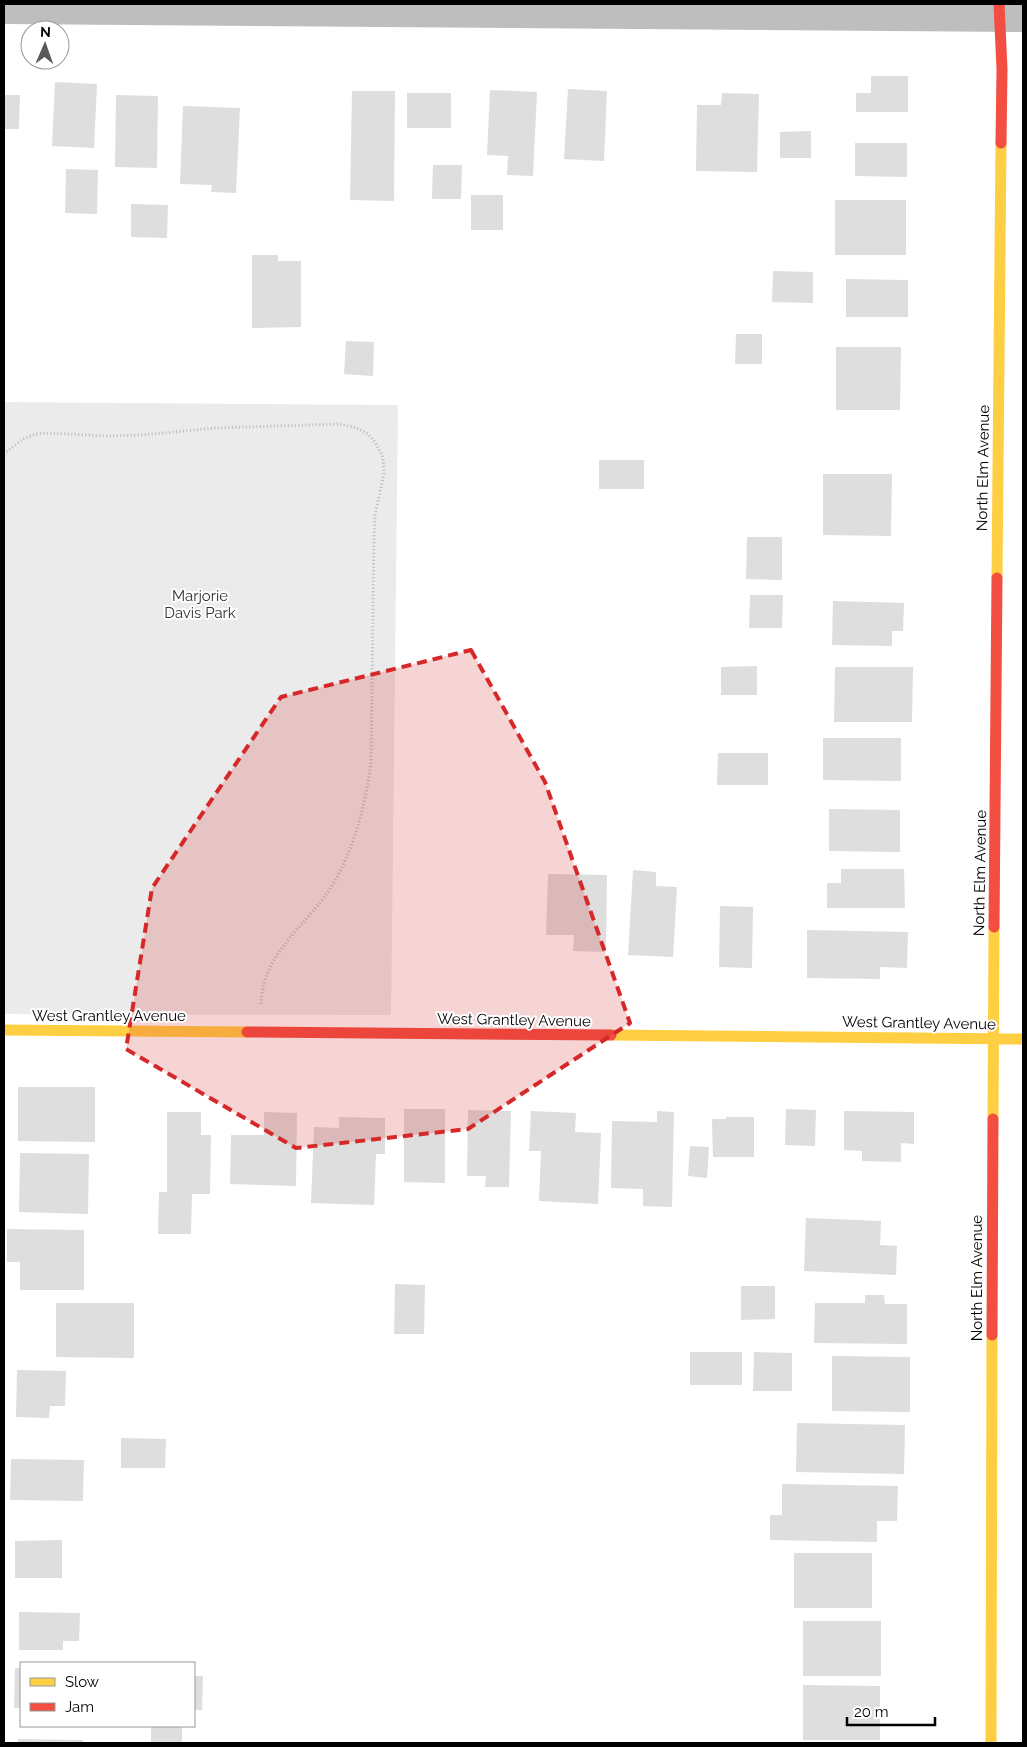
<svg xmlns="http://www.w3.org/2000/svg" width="1027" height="1747" font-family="Raleway,sans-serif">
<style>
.green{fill:#ebebeb}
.building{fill:#dedede}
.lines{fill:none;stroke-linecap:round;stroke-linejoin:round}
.path{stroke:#b9b9b9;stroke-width:3;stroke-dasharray:1 2.5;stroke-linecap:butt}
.street{stroke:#bebebe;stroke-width:28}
.slow{stroke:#ffcf43;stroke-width:11}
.jam{stroke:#f24e42;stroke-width:11}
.marked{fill:#d62828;fill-opacity:0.2;stroke:#d62828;stroke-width:4;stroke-dasharray:10 6;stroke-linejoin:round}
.labels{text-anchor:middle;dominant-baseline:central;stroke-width:4;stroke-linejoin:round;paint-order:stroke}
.street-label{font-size:15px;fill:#000;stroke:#fff}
.park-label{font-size:15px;fill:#313131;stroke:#fff}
</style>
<rect width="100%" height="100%" fill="#fff"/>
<!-- green -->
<path class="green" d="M4,402L398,405L391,1015L4,1014Z"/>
<!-- building -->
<path class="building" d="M871,76H908V112H856V93H871Z
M55,82L97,84L94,148L52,146Z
M568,89L607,91L604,161L564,159Z
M490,90L537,92L533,176L507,175L508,156L487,155Z
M352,91H395L394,201L350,200Z
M407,93H451V128H407Z
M722,93L759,94L757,172L696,171L697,105H721Z
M4,95H20L19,129H4Z
M116,95L158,96L157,168L115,167Z
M183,106L240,108L236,193L211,192L212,185L180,184Z
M811,131V158H780V132Z
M855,143H907V177L855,176Z
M433,165H462L461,199H432Z
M66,169L98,170L97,214L65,213Z
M471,195H503V230H471Z
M835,200H906V255H835Z
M131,204L168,205L167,238L131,237Z
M252,255H278V261H301V327L252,328Z
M773,271L813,272V303L772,302Z
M846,279L908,280V317H846Z
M736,334H762V364H735Z
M346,341L374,342L373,376L344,374Z
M836,347H901L900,410H836Z
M599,460H644V489H599Z
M823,474H892L891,536L823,535Z
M747,537H782V580L746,579Z
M750,595H783L782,628H749Z
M833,601L904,603L903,631H892V646L832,645Z
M757,666V695H721V667Z
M835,667H913L912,722H834Z
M823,738H901V781L823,780Z
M718,753H768V785H717Z
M829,809L900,810V852L829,851Z
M841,869H904L905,908H827V883H841Z
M633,870L656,872V886L677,887L673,957L628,955Z
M548,874L607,875L606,952L573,951L574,935H546Z
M720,906L753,907L752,968L719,967Z
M807,930L908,932L907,968L880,967V979L807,978Z
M18,1087H95V1142L18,1141Z
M404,1109H445V1183L404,1182Z
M786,1109L816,1110L815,1146L785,1145Z
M468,1110L511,1111L509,1187H485L486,1176H467Z
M531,1111L576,1113L575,1132L601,1133L598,1204L539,1201L541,1151H529Z
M657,1111L674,1112L672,1207L643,1206V1189L611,1188L612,1121L657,1122Z
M844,1111L914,1112V1144L901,1143V1162L862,1161V1151L844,1150Z
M167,1112H201V1135H211L210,1194H192L191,1234H158L159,1192H167Z
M264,1112L297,1113L296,1186L230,1184L231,1135H264Z
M339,1117L385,1118V1154H376L374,1205L311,1203L314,1127L339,1128Z
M726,1117H754V1157H713L712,1119H726Z
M690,1146L709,1147L707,1178L688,1176Z
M20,1153L89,1154L88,1214L19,1212Z
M806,1218L881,1221L880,1245L897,1246L896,1275L804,1271Z
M7,1229L84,1230V1290H20V1262H7Z
M395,1284L425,1285L424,1334H394Z
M741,1286H775V1319L741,1320Z
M865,1295H884L885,1304H907V1344L814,1343L815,1303H865Z
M56,1303H134V1358L56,1357Z
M690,1352H742V1385H690Z
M754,1352L792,1353V1391H753Z
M832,1356L910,1357V1412L832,1411Z
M17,1370L66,1371L65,1406H50L49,1418L16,1417Z
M797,1423L905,1425L904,1474L796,1472Z
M121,1438L166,1439L165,1468H121Z
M11,1459L84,1460L83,1501L10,1500Z
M782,1484L898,1486L897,1521H877V1542L770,1540V1515H782Z
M62,1540V1578H15V1541Z
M794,1553H872V1608H794Z
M19,1612L80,1613L79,1641H63V1650H19Z
M803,1621H881V1676H803Z
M15,1668H21V1708H14Z
M194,1676H203L202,1710H194Z
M803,1685L880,1686V1740H803Z
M151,1726H182V1743H151Z
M18,1739L83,1740V1743H18Z"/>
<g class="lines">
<!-- path -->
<path class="path" d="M4,454L23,439L36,434L48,433L107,436L142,435L215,428L340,424L357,428L368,434L375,442L383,457L384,473L375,515L374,537L371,763C365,807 354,850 330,889C305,927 262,954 261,1004"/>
<!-- street -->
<path class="street" d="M4,10L1023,18"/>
<!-- slow -->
<path class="slow" d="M997,578L1001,143
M4,1030L247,1032
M611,1035L1023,1039
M993,1119L994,927
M991,1743L992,1335"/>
<!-- jam -->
<path class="jam" d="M999,4L1002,69L1001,143
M994,927L997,578
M247,1032L611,1035
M992,1335L993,1119"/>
</g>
<!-- marked area -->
<path class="marked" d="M471,650L545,782L630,1023L468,1129L296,1148L126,1049L152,888L281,697Z"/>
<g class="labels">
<!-- street labels -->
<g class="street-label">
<text transform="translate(983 468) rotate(-89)">North Elm Avenue</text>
<text transform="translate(980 873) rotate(-89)">North Elm Avenue</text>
<text x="109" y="1016">West Grantley Avenue</text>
<text transform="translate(514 1020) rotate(1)">West Grantley Avenue</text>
<text transform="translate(919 1023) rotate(1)">West Grantley Avenue</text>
<text transform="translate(977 1278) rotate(-90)">North Elm Avenue</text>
</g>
<!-- park labels -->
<g class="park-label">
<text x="200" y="596">Marjorie<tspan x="200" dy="17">Davis Park</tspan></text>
</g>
</g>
<!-- border -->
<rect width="1027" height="1747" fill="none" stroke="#000000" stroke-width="10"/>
<!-- legend -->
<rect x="20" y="1662" width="175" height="65" fill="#ffffff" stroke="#999999"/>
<rect x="30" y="1678" width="25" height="8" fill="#ffcf43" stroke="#999999"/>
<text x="65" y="1687" font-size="15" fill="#000000">Slow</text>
<rect x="30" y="1703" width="25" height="8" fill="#f24e42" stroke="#999999"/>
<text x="65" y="1712" font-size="15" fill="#000000">Jam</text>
<!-- north arrow -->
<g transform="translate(45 45) rotate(2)"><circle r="24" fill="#ffffff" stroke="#999999"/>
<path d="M0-4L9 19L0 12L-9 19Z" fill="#595959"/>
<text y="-8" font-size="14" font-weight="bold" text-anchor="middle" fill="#000000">N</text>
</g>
<!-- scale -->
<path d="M847 1717v8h88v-8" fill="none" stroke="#000000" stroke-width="2.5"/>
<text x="854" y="1717" font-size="15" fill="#000000" stroke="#ffffff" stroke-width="4" paint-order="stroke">20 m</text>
</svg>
